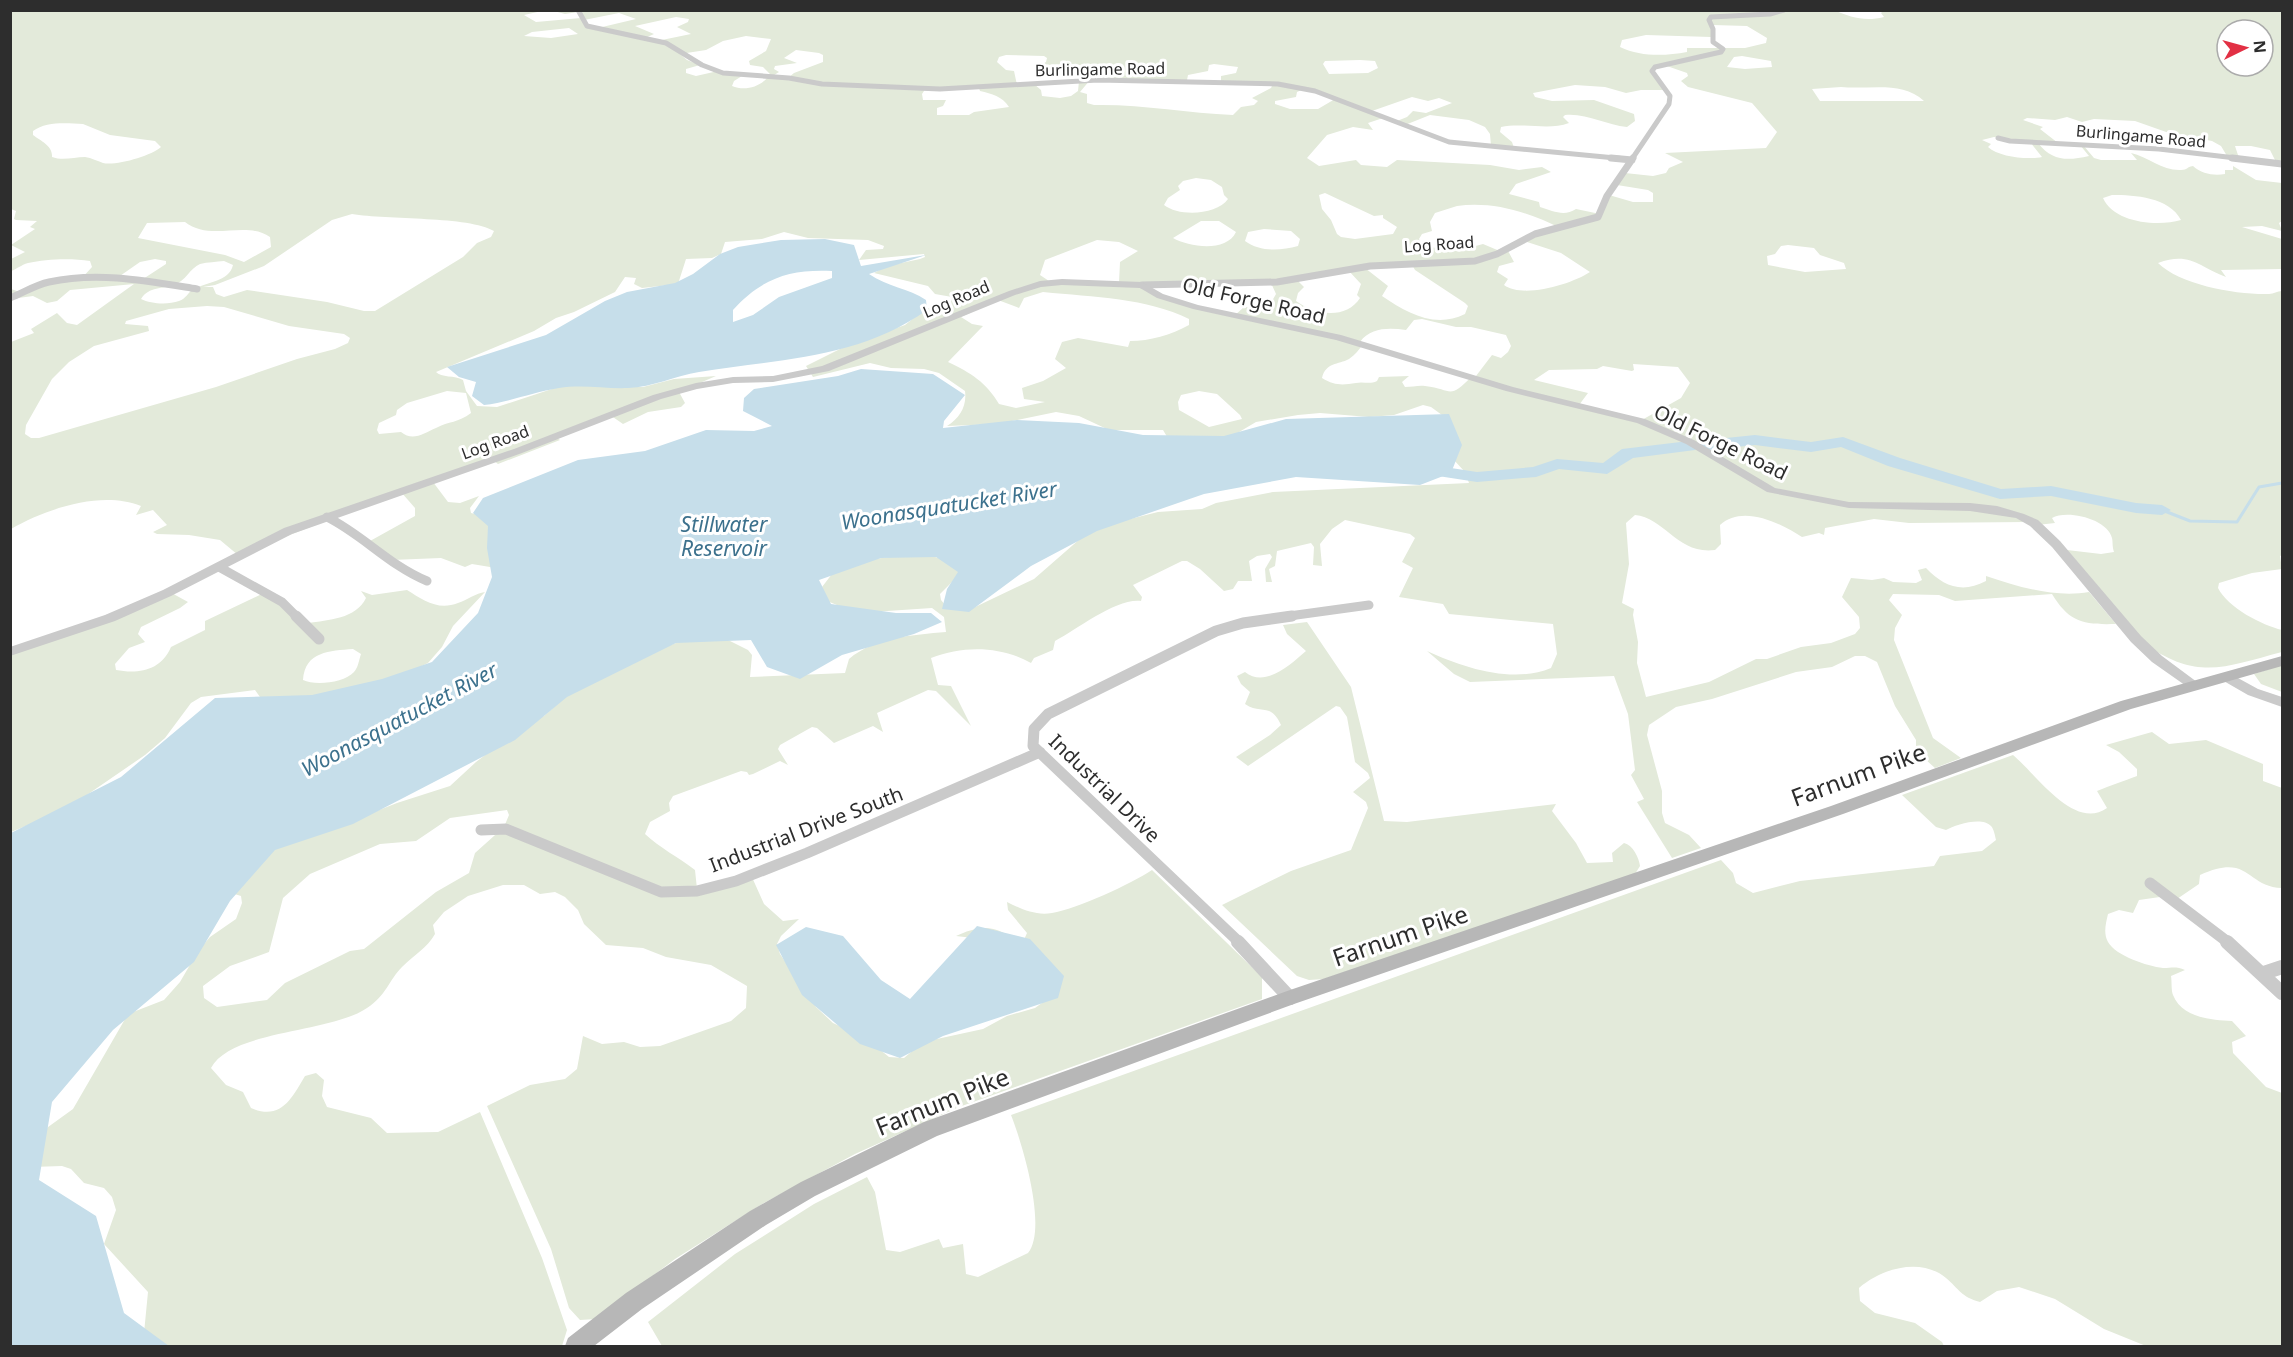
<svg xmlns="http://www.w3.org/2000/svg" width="2293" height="1357" font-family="'Noto Sans',sans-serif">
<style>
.green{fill:#e3eada;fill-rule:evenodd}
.water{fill:#c6deea;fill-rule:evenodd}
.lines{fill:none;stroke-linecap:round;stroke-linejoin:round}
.stream{stroke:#c6deea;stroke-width:3}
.river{fill:#c6deea;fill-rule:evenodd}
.minor-far4{stroke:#cacaca;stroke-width:5}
.minor-far3{stroke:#cacaca;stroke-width:7}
.minor-far2{stroke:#cacaca;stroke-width:9}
.minor-far1{stroke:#cacaca;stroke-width:11}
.minor{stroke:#cacaca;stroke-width:14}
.tertiary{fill:#cacaca;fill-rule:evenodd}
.secondary{fill:#b7b7b7;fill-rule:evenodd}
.labels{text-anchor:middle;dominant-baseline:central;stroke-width:6;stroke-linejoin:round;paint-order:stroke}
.far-street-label{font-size:16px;fill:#2d2d2d;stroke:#fff}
.street-label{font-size:20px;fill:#2d2d2d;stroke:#fff}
.water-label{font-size:21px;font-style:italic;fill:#3c718d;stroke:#fff}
.near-street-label{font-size:24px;fill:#2d2d2d;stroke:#fff}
</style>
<rect width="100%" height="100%" fill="#fff"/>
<!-- green -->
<path class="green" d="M550,10H1833C1851,17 1864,22 1884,17L1881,13L1884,10L2282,11V164L2276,162L2270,150L2251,146H2235L2239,158L2227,156L2221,146L2212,141L2169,133L2135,121L2094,119L2082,122L2067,117L2055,120L2027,118L2023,120L2043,127L2040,129L2058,143H2038C2052,161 2067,161 2089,156L2080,145H2083L2094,158L2101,160H2137L2131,153C2148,157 2163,171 2181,170C2188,170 2186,167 2193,166C2202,174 2214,176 2225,174V170H2233V166L2256,180L2282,183V221L2279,223L2282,231L2262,226L2242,227L2282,239V269L2221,270L2226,277C2199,267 2190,251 2158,263C2180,285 2237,295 2269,294C2274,294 2277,291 2282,291V555L2280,556L2282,569L2252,573L2219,583L2218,588C2228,608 2262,625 2282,630V652C2228,666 2199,681 2148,646L2067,550L2101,554L2114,552C2112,546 2113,542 2112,538C2108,519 2067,509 2052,518L2055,523L2037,525L2028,522L1909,523L1874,519L1825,528L1824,535L1819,533L1802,537C1781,523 1742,504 1720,525L1721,544L1715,550C1678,555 1665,518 1635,515L1626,523L1629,564L1622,603L1634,609L1633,615L1638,642L1637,663L1646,697L1709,682L1756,659H1767L1801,647L1831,643L1855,634L1860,628L1859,617L1842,597L1851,578L1872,580L1884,578L1893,582L1916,583L1922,580L1918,570L1926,568C1943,586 1962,594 1986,581V576C2018,587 2056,598 2089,592L2116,624C2083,625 2069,622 2052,594L1955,601L1939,595L1893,594L1889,600L1902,615L1895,628L1894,640L1933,738L1961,758L1935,768L1916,751V740L1895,706L1877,662L1865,656H1855L1832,667L1796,672L1712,699L1676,707L1649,725L1647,735L1662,791V813L1665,823L1689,835L1701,848L1672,858L1637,802L1644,799L1631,775L1635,770L1628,714L1614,676L1470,682L1454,674L1427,651C1464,668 1513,684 1551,668L1557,654L1553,624L1449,614L1443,604L1399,597L1413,568L1402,562L1415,538L1410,534L1345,520L1332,529L1320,544L1322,566L1313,565L1314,547L1311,543L1277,551L1275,566L1269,569L1272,582H1266L1265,569L1272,557L1270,554L1257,556L1249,561L1252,581H1238L1233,589L1224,591L1200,569L1187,561H1182L1133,585L1142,597L1141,601C1116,598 1078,629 1055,641L1053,650L1034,658L1031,663C1001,646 964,645 931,658L938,685L951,686L971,726L936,691L928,690L877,713L883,732L873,726L834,743L817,728L812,727L780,745L778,749L788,765L780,761L753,774L749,775L747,772L741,771L673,796L669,803L670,811L650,822L645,834C660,848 678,857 695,870L697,889L751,875L764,904L783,921L799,919L781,936L777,944L780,954L816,1007L833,1023L867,1039L889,1057L904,1058L923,1042L983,1029L1007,1016L1035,1008L1046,1000L990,940L956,936C971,929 986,924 1002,932C1010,936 1014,941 1023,942L1027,933L1008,910L1007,902C1021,909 1036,916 1052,913C1077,909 1131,884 1152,870L1262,977V999L959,1107L855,1154L762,1204L675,1259L596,1319L580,1320L569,1308L551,1249L487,1106L530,1085L565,1079L577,1069L583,1036L602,1044L624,1042L640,1047L660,1046L731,1021L746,1008L747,986L711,965L666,957L643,948L606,945L584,924L578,910L565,897L555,892L540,894L524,885H503L468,896L444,912L433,925L435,934C427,948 414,955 402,967C389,980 386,996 367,1008C331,1033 231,1030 211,1068L226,1085L243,1092L251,1108C281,1121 292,1098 305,1076L316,1073L324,1080L322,1096L327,1107L371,1118L387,1133L438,1132L480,1112L542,1258L567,1330L562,1346H160L144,1333L148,1292L104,1244L116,1210L112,1197L104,1188L84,1183L71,1169L62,1166L32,1167L37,1135L73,1109L128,1014L164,1000L180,982L198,951L210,937L236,919L242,903L241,896L228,892L287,835L346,823L397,803L450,786L476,762L531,720L544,716L594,672L710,631L748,650L752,655L750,677L845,673L849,659C875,637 913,635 946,632L944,617L932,608L857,613L827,601L822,587L832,574L865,560L924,553L958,565V576L940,594L941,600L946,606L971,609L1034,579L1081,538L1110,524L1158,512L1202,509L1216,503L1273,492L1469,483L1465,472L1453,459L1442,415L1431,407L1423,405L1394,415L1369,417L1320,413L1298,415L1256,422L1229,438L1169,440L1163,430H1109L1079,416L1056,412L997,424L947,426C960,418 967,406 965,391L939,373L924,369L891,368L870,363L813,377L806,366L846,346L905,325L925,309L951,302L952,297L935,294L928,286L874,273L887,266L920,259L925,257L924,254L859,260L866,250L883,249L884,246L868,240L808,238L784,232L762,239L725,242L721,254L712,258L686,259L678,284L642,288L634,284L636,278L625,277L615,292L574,312L556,318L534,331L436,372C441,378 455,375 463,380L466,391L477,406L497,407L564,385L643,387L674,379L716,376L679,392L685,403L681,407L648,412L623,424L610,415L557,438L560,440L498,464L494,461L433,482L448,502L460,503L479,496L470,508L471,513C500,519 496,544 502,569L472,564L465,567L441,558L391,560L370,541L415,516V508L401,492L238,555L220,540L189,535L157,534L153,532L167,525L153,510L136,515L141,506C101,490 46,509 11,529V342L34,333L31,329L57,313L67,323L77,325L134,284L70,290L57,301L47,303L33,296L11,299V289L23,293L48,282L82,278L92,267L90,261C71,258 46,259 28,263C21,265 17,269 11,271V259L25,252L11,245L35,229L30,227L37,221L16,220L14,219L16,211L11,209V11H542L524,15L536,22L581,18L578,12L565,14ZM619,13L636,19L598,28L588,25L584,20ZM676,17L689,19L688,22L677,27L691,34L657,41L645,38L654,34L635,26ZM1713,25L1747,26L1767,38L1766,43L1745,48H1687V52C1665,56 1641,57 1620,47L1622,40L1646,35L1711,37ZM569,28L578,34L551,38L524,36L532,32ZM2227,30H2263V66H2227ZM746,36L771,39L766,51L749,61L750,65L763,67L770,74C763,86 746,92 732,86L734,81L742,76L718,71L696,76L686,73V69L700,65L687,60L680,54L706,50L723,41ZM796,50L819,53L823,55V62L794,73L788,78L771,77L779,72L774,69L775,66L797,63L784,58ZM1006,55L1044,56L1047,58L1046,62L1041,65L1044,69L1084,72L1089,80L1079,81L1078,91L1071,96L1060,98L1042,96L1041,90L1034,84L1017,85L1014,71L1006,70L997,62L999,57ZM1742,56L1771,61L1772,67L1745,69L1727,67L1734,57ZM1360,60L1375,61L1378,68L1368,73L1329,74L1323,64L1325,61ZM1214,64L1238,67L1236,73L1221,76V81L1273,84L1271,88L1252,98L1258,101L1254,105L1241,107L1233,115C1186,113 1141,104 1094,105L1087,103V94L1080,92L1090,80H1187L1188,75L1208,71L1209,65ZM1664,65L1687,73L1688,76L1681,81L1688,87L1752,103L1777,132L1766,148L1665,153L1683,162L1669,168L1666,173L1653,176L1625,173L1617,185L1648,190L1653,193V202H1633L1609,195L1600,214L1576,209C1564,217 1553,211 1540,207L1539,202L1509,194L1516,184L1551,172L1542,167L1519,170L1490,165L1397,160L1387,167L1361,165L1356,160L1319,166L1307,158L1327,135L1353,127L1373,130L1368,123L1386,117L1372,111L1412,97L1428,101L1439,98L1452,103L1426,113L1413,111L1407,117L1397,121L1405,125L1430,115L1469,120L1485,127L1490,134L1491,146L1514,148L1512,142L1500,132L1501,127C1523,122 1548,131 1569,123L1563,117L1565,115C1587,113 1606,125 1627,127L1635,121L1634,114L1594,100L1552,101L1535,97L1533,93L1575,85L1605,87L1626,93L1641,90H1666L1653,71ZM1841,87C1869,90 1902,80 1924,101H1820L1812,89ZM926,88H979L980,91C992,94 1002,96 1009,107L974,112L969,115H937V108L943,106L946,100H923L922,94ZM1306,88L1335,99L1318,109H1290L1275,104V101L1296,97L1297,92ZM83,124L110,135L155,141L161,147C151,156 116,166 103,163C97,161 92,158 85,157C74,157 63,161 52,157C53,146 41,141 33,135V131C46,121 67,123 83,124ZM1994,137L2030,142L2042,157C2027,160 1999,157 1988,147L1991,144L1982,140ZM1196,178L1211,180L1222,187L1224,195L1228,199C1217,215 1179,217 1164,205L1168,198L1180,190L1178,186L1183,181ZM1325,193L1374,216L1383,215V218L1397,227L1393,234L1355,239L1341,237L1337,234L1331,220L1322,209L1319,195ZM2112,195C2135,195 2169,197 2181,220C2158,227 2114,223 2103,198ZM1457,206C1492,201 1529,212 1560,228L1524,241L1561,253L1590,272C1572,284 1523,299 1504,285L1508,279L1497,272L1499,266L1514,262L1507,249L1502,252L1483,244L1457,251L1423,246L1419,239L1422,234L1432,231L1430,222L1435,213ZM352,214C387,220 469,216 494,231L491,237L477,243L463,257L375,311H364L327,302L247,290L224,297L216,294L213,287H203L215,285L264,266L332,220ZM1201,221H1219L1236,232C1226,253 1189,247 1173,238ZM185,222C210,242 246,220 270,237L271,247L244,262L225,255L138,238L147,223ZM1264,229L1291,231L1300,239L1298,246C1280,251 1260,252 1245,241L1248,232ZM1097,240L1119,242L1138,251L1120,262L1119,283H1052L1040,275L1045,260ZM1788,245L1814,248L1820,255L1844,263L1846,269L1805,272L1768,265L1767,256L1775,254L1781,246ZM155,259L166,261V264L140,281L117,278L140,262ZM224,261L233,265C229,282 206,282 194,289C188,292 186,299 179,301C168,305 151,304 141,299C149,286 163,289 174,285C186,281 190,268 200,264C208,262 216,262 224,261ZM1411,263L1415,270L1465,303L1468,306L1465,314C1435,329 1407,313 1382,296L1388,286L1365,268ZM1348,270L1361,284L1357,295L1360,298C1346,320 1315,315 1296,301L1298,293L1304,287L1297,280ZM1271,283L1276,294L1268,308L1244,307L1234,316L1162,296L1146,285ZM1043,292C1094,297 1147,298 1189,319V325C1171,335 1150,341 1130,341L1128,347L1078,338L1062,342L1055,359L1066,368L1043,381L1022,388L1024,399L1045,402L1016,408L999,404C986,382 971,373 948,362L983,326L972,324L961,317L998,300L1019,308L1024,298ZM207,306L224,307L289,326L344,334L350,338L348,343L335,349L297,359L216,387L39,438H31L25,434L26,425L52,379L69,362L94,346L149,331L148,326L125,324L126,321L169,309ZM1422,319L1456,327H1471L1506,335L1511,346L1508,352L1501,358L1492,355L1476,376H1472C1448,401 1453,389 1425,386C1419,385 1412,387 1405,387L1402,382L1409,376L1379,377L1377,381C1369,385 1364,381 1356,383C1343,385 1335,386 1322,378C1326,362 1338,365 1349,359C1355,355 1359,350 1363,344L1360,342C1371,327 1389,328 1406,330L1414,320ZM1633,364L1678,367L1690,383L1681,398L1640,421L1579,405L1588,393L1534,380L1549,370L1597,369L1603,366L1632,371L1634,370ZM447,391L466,393L471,413C458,423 449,421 436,428C424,433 413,442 401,432L379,434L377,430L379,423L396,415L397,410L407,403ZM1199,391L1217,394L1240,415L1242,419L1209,427L1179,410L1178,402L1181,395ZM507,810L509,815L504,827L475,853L469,873L436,892L364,949L350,951L285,983L267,1000L217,1007L204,998L203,986L230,966L269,952L283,898L310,874L380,844L416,841L450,818Z
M407,590C423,600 438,611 458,603C467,600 476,593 485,592L453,626L442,647L428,663L359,696L260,697L255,690L201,697L191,703L165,738L145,755L65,810L11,832V652L168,591L188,602L180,608L141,627L138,634L145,642L129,648L115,664L116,670C138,674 161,671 171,647L205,630V621L266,592L308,623C328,620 356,619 366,598L361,591L372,595ZM353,649L361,654C359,660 358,668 354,672C344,683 315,686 303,680C305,651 330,651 353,649Z
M1307,622L1351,687L1384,821L1407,822L1556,804L1552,811L1576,843L1587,863L1613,862L1612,853L1624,843C1633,845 1639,858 1640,866L1635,874L1324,979L1309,980L1297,976L1222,905L1291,871L1351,850L1368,808L1366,802L1353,792L1370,778L1368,773L1355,762L1347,717L1340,707L1336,706L1248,766L1236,757L1270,735L1281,725C1271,702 1261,715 1245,704L1250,692L1241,684L1237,676L1245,672C1265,688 1290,665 1306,651L1287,634L1283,625Z
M2282,665V692L2261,684L2254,674Z
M2152,732L2169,744L2206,740L2263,764V781L2282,788V888C2246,887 2250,852 2200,875L2199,884L2177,899L2167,896L2139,900L2133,913L2119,910L2108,914C2106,923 2103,933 2108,942C2116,956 2147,966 2163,968C2172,968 2176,966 2185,970L2171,976C2172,982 2171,990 2173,995C2182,1018 2212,1020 2232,1021L2246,1036L2232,1042L2233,1053L2266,1087L2282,1093V1346H2146L2104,1329L2055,1299L2019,1287L1997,1291L1980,1302C1961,1297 1959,1289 1946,1278C1921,1257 1882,1268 1859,1288L1860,1301L1875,1313L1915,1323L1942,1342L1944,1346H662L648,1322L735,1254L814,1204L867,1177L875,1192L886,1250L900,1252L939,1239L943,1248L963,1244L966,1274L978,1277L1028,1253C1048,1228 1022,1143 1011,1115L1721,860L1733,873L1736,883L1753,893L1800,881L1934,866L1940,856L1982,851L1996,840C1995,836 1994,829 1991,826C1982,816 1955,825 1946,830L1936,827L1902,795L2013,755C2037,775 2074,831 2107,808L2097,791C2111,785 2122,782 2137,776V769L2119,752L2106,745Z"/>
<!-- water -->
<path class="water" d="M825,239L854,245L861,266L926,255L869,274C887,287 909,288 926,300L927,310C858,359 779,359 699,372C675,376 653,387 628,388C605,389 582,384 559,388C533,392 510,402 484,405L472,396L476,382L459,377L447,367L546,335L605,301L627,292L675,283L693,274L720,254L738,247L781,240ZM832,271V278L779,297L753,315L733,322V310C762,278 790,269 832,271Z
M861,369L933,374L965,395L944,421L943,428L1017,420L1079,423L1143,435L1224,436L1286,419L1449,414L1462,445L1451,473L1420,485L1296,477L1204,494L1097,531L1031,566L969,612L942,609L947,589L958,572L936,557L881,558L819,580L831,604L896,613H931L942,622L914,634L842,655L800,679L767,667L751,640L676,643L567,697L515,740L353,824L275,850L230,901L194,962L113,1030L52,1102L39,1180L96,1216L124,1313L169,1346H11V833L121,777L215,698L312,695L382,679L432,662L478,613L492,577L487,548L488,526L473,513L483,498L578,460L645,451L706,430L754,431L772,426L743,411L744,398L754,389L838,376Z
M977,926L1030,939L1064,976L1058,998L943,1036L900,1058L860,1044L802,995L776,945L806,927L843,936L881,980L910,999Z"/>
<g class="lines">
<!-- stream -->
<path class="stream" d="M2162,510L2190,521L2237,522L2259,487L2282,483"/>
<!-- river -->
<path class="river" d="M1755,435L1811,442L1843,437L1900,458L2001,489L2051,486L2136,503L2162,505L2171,510L2162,515L2136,513L2051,496L2000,499L1888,466L1841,447L1811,452L1755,445L1707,450L1698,445L1707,440Z
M1689,441L1695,442L1698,446L1695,450L1633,458L1607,474L1559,469L1536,477L1477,482L1425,474L1416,469L1425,464L1477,472L1533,467L1557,459L1603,463L1622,449Z"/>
<!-- minor-far4 -->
<path class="minor-far4" d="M578,10L587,26L666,43L702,65L723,73L789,78L822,84L940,89L1098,80L1278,84L1315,91L1449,142L1626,159
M1998,138L2010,141L2159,149L2244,159
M1632,159L1669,104L1670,96L1652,71L1655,67L1721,52L1723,49L1713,42V29L1709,20L1711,17L1770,14L1784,10"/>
<!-- minor-far3 -->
<path class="minor-far3" d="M1611,158L1632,160
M2232,158L2282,164
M1142,285L1277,282L1370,266L1475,261L1497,254L1535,234L1598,217L1607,196L1633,158
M10,298C23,293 35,285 49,282C98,271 148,281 197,289"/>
<!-- minor-far2 -->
<path class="minor-far2" d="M327,517C363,535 390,566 427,581
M219,567L282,602L297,617
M1282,617L1369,605"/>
<!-- minor-far1 -->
<path class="minor-far1" d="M296,616L319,639
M481,830L506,829L661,892L697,891L736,881L807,853L1040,752
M2150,883L2229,943
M1240,943L1033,746L1034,729L1048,714L1216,631L1243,623L1292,616"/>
<!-- minor -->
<path class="minor" d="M1238,942L1290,998
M2227,942L2282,993
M2264,973L2282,967"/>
<!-- tertiary -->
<path class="tertiary" d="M1062,279L1142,282L1163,294L1198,305L1341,335L1513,387L1645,419L1694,440L1775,488L1849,502L1970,503L1997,506L2024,514L2038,520L2060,541L2141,636L2162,656L2201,685L2194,690L2189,688L2152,662L2131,642L2052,547L2030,526L2016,518L1970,511L1849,508L1767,492L1686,444L1637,423L1506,391L1336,340L1193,309L1157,298L1140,288L1062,285L1041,287L1015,295L829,371L773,382L733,383L697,389L661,399L522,453L292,534L171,596L115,621L10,656V647L105,615L163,590L284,528L514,449L653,395L696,383L733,377L773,376L822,366L1009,291L1040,281Z
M2227,672L2258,689L2282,697V707L2248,695L2222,680L2220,677Z"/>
<!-- secondary -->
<path class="secondary" d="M2282,656V666L2131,709L1843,814L1294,1004L937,1136L815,1196L766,1225L642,1309L594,1346H565L568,1338L626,1293L750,1211L801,1182L924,1122L1290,990L1831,806L2121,701Z"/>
</g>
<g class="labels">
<!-- far-street labels -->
<g class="far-street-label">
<text transform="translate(1100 69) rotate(-1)">Burlingame Road</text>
<text transform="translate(2141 136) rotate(5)">Burlingame Road</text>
<text transform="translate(1439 244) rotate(-4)">Log Road</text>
<text transform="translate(956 299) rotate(-23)">Log Road</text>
<text transform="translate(495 442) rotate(-20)">Log Road</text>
</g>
<!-- street labels -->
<g class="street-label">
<text transform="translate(1254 300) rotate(13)">Old Forge Road</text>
<text transform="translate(1721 442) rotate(26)">Old Forge Road</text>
<text transform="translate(1105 788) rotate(44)">Industrial Drive</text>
<text transform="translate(806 829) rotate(-21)">Industrial Drive South</text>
</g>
<!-- water labels -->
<g class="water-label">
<text transform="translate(949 505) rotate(-9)">Woonasquatucket River</text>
<text x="724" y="524">Stillwater<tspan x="724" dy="24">Reservoir</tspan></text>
<text transform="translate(399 719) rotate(-28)">Woonasquatucket River</text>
</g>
<!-- near-street labels -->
<g class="near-street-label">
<text transform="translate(1858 774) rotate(-20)">Farnum Pike</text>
<text transform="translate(1400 935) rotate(-19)">Farnum Pike</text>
<text transform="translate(942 1101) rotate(-22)">Farnum Pike</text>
</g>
</g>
<!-- border -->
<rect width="2293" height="1357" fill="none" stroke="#2d2d2d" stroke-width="24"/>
<!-- north arrow -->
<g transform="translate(2245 48) rotate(85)"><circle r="28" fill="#ffffff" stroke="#ababab" stroke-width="1.5"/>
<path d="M0-4.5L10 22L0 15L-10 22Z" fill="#e23044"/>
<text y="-9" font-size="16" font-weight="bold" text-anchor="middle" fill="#2d2d2d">N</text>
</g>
</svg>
